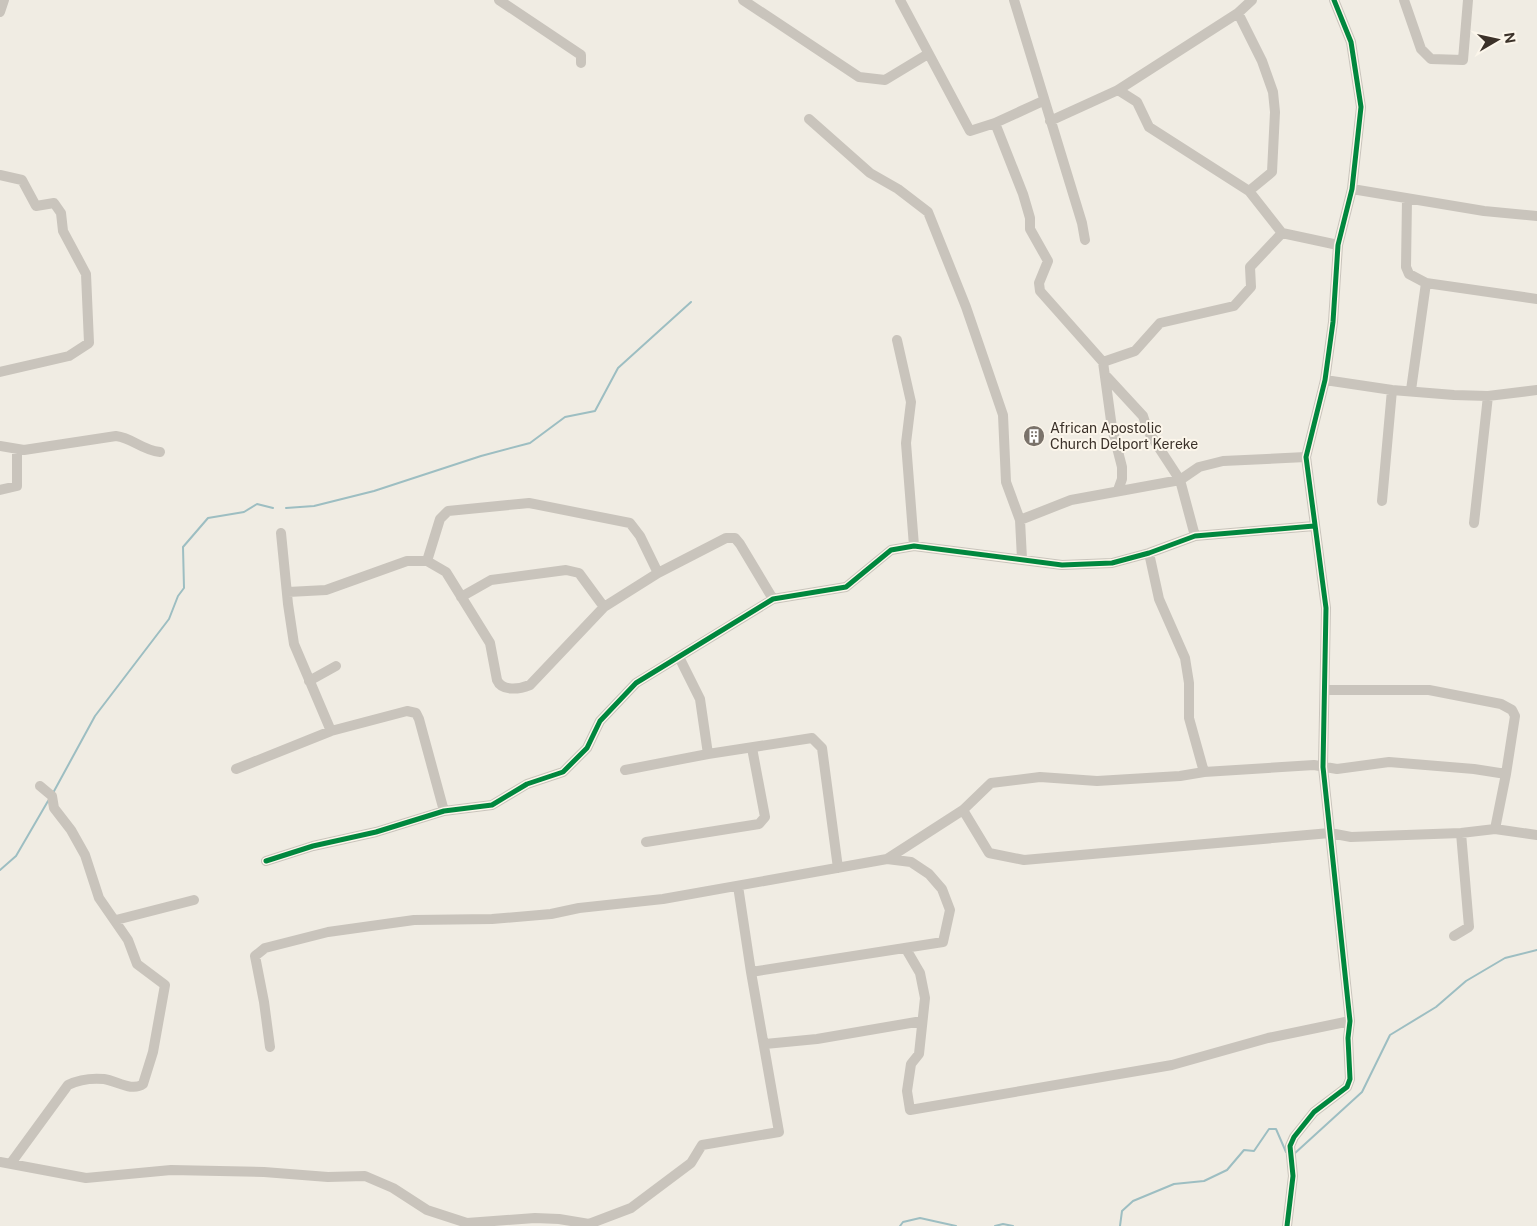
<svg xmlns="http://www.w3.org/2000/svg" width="1537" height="1226" font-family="'Public Sans',sans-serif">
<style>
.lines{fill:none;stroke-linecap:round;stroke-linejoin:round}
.stream{stroke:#9dbec2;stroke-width:2}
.minor{stroke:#c9c4bc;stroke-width:10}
.cycleway-casing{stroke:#fcf6eb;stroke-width:8}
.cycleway{stroke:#00873e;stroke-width:5}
.labels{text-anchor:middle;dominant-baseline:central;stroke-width:4;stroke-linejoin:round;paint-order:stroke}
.poi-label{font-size:14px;fill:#3b3129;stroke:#fcf6eb;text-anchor:start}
</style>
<rect width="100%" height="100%" fill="#f0ece3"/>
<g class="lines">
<!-- stream -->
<path class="stream" d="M286,508L314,506L374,491L481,456L530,443L565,417L595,411L618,368L691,302
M53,793L95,716L169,619L178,596L184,588L183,547L208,518L244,512L257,504L273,508
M0,870L16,856L48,801
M1294,1154L1362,1092L1390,1035L1436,1007L1466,981L1505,958L1537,950
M900,1226L903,1222L920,1218L956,1226
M995,1226L1003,1224L1013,1226
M1120,1226L1122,1211L1133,1201L1174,1184L1204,1181L1227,1170L1244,1150L1254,1151L1269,1129H1276L1286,1152"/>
<!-- minor -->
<path class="minor" d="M499,0L581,55V63
M743,0L859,77L885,80L928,54
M900,0L970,131L995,123L1043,101
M1014,0L1082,223L1085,240
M1404,0L1421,49L1431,59L1463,60L1468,0
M0,12L4,0
M1238,13L1262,61L1273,92L1275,112L1272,172L1249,191
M1118,90L1137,102L1149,127L1249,191L1282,233L1338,245
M809,119L870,173L898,189L928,212L966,307L1003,415L1006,482L1020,520L1022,559
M1050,121L1118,90L1238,13L1252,0
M995,123L1023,194L1030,218V229L1048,261L1039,283L1040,291L1103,362L1112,428L1122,467V479L1118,490
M0,175L22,180L36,206L54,203L61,213L63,231L86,274L89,343L69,356L0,372
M1352,189L1484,211L1537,216
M1407,199L1406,267L1409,274L1426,283L1537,299
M897,340L911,402L906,443L914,546
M1103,362L1135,351L1160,323L1234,306L1251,287L1250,267L1282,233
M1107,377L1143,416L1148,431L1180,480L1195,536
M1325,380L1392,390L1454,395L1488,396L1537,390
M1411,390L1426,283
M0,446L24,450L116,436C133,438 141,450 160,452
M0,490L17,486V450
M1382,501L1392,390
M1020,520L1071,500L1180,480L1199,467L1223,461L1306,457
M1474,523L1488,396
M281,533L288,604L294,644L331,731
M1149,553L1159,599L1185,658L1189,683V718L1204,772L1314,765L1337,769L1389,762L1474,769L1506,774
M427,561L440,519L448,511L529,503L630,523L640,536L658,573
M288,592L326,590L407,561H427L446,572L490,643L497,680C502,692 520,689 530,685L604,607L658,573L726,538H735L740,544L773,599
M461,597L491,580L566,570L579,573L604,607
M679,657L700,699L708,754
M309,681L336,666
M1326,690H1429L1501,704L1512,710L1515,716L1506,774L1495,829
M236,769L331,731L407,711L416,713L419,719L444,811
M625,770L708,754L812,738L822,748L838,868
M963,810L989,853L1024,860L1330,833L1351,837L1461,833L1495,829L1537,835
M646,842L759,824L765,817L752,748
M266,861L313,846L376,832L444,811L492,805L527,784L563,772L587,748L600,721L636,683L773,599L846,587L891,550L914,546L1062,565L1112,563L1149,553L1195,536L1314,526
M116,920L194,900
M1454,936L1469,927L1461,833
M906,949L920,973L925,998L919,1054L911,1064L907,1091L910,1110L1172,1065L1268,1038L1350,1021
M751,972L943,942L950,910L942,889L929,874L911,862L887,859
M765,1044L817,1039L922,1021
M270,1047L264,1002L255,956L265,948L328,932L414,920L492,919L551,914L579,908L663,899L887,859L963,810L991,783L1040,777L1097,781L1180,776L1204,772
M0,1162L86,1178L171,1170L264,1172L328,1177L365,1176L393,1188L427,1210L467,1223L535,1218L559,1219L589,1224L631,1208L691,1163L702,1145L779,1132L751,972L738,886
M11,1163L68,1085C80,1079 92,1078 104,1079C117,1081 132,1092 143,1084L153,1052L165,985L137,964L128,940L99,898L85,855L71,830L54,808L52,796L40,786
M1287,1226L1293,1176L1290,1146L1294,1137L1314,1112L1347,1087L1350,1079L1348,1038L1350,1021L1323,767L1326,608L1306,457L1325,380L1333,322L1338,245L1352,189L1361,107L1351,42L1334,0"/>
<!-- cycleway casing -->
<g class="cycleway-casing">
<path id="cycleway" d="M266,861L313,846L376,832L444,811L492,805L527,784L563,772L587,748L600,721L636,683L773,599L846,587L891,550L914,546L1062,565L1112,563L1149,553L1195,536L1314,526
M1287,1226L1293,1176L1290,1146L1294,1137L1314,1112L1347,1087L1350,1079L1348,1038L1350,1021L1323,767L1326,608L1306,457L1325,380L1333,322L1338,245L1352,189L1361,107L1351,42L1334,0"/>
</g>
<!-- cycleway -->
<use href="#cycleway" class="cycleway"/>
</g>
<!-- icons -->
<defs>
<g id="building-disc" transform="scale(1.125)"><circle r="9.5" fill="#7a726a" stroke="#fcf6eb"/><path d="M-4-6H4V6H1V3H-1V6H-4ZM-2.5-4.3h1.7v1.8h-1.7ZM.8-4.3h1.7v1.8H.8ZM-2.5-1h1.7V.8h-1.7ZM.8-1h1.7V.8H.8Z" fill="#fff"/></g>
</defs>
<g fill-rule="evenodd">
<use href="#building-disc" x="1034" y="436"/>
</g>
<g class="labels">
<!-- poi labels -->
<g class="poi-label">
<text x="1050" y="428">African Apostolic<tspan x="1050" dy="16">Church Delport Kereke</tspan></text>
</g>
</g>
<!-- north arrow -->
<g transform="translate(1497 40) rotate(81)" stroke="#fcf6eb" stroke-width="4" paint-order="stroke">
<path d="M0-4L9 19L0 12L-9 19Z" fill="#3b3129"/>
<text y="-8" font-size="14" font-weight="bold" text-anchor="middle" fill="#3b3129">N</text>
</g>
</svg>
